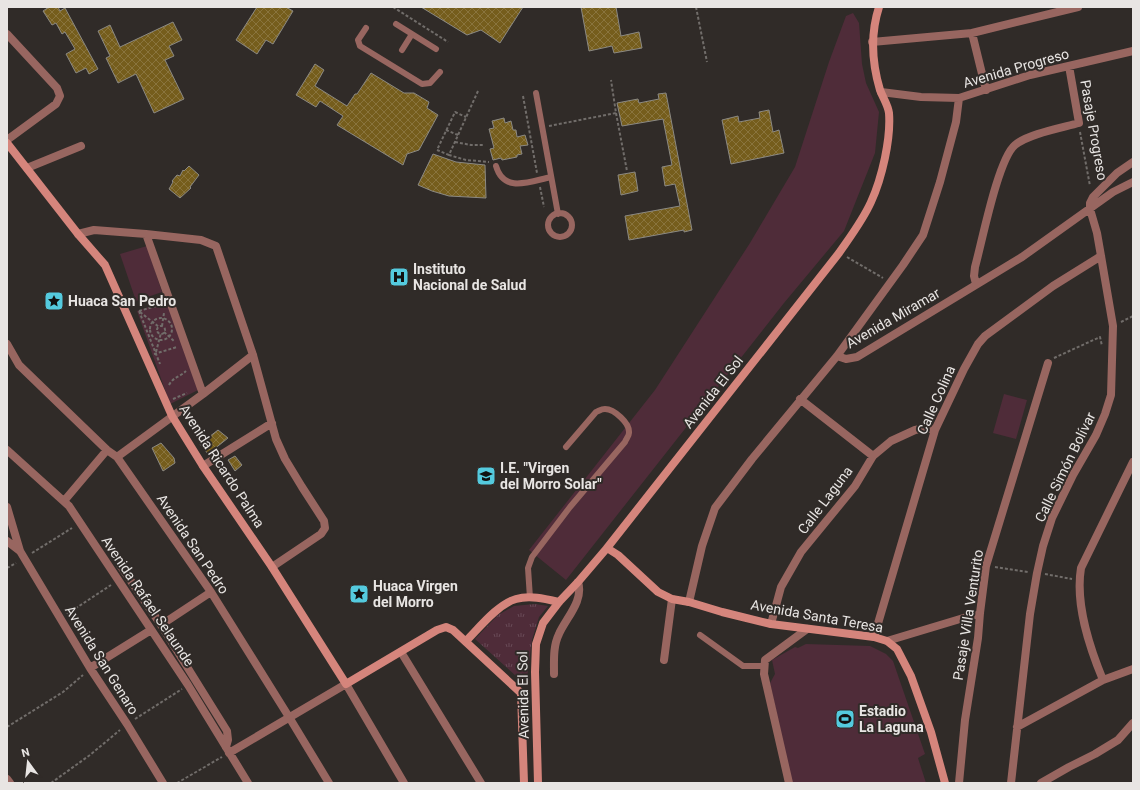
<svg xmlns="http://www.w3.org/2000/svg" width="1140" height="790" font-family="Roboto,sans-serif">
<style>
.grass{fill:url(#grass-tufts)}
.park{fill:#4f2c39}
.building{fill:url(#building-cross-hatch);stroke:#8b8983}
.lines{fill:none;stroke-linecap:round;stroke-linejoin:round}
.path{stroke:#716d6a;stroke-width:2;stroke-dasharray:3 2;stroke-linecap:butt}
.lane{stroke:#986660;stroke-width:6}
.street{stroke:#986660;stroke-width:8}
.secondary{stroke:#d5857c;stroke-width:8}
.labels{text-anchor:middle;dominant-baseline:central;stroke-width:4;stroke-linejoin:round;paint-order:stroke}
.street-label{font-size:14px;fill:#e8e5e3;stroke:#302b28}
.poi-label{font-size:14px;font-weight:bold;fill:#e8e5e3;stroke:#302b28;text-anchor:start}
</style>
<defs>
<pattern id="grass-tufts" width="24" height="20" patternUnits="userSpaceOnUse"><rect width="24" height="20" fill="#4f2c39"/><path d="M3 7l-1-3M5 7V3M7 7l1-3M15 17l-1-3M17 17v-4M19 17l1-3" fill="none" stroke="#684a56"/></pattern>
<pattern id="building-cross-hatch" width="8" height="8" patternUnits="userSpaceOnUse"><rect width="8" height="8" fill="#755d1c"/><path d="M0 0l8 8M0 8l8-8" fill="none" stroke="#89743d"/></pattern>
</defs>
<rect width="100%" height="100%" fill="#302b28"/>
<!-- grass -->
<path class="grass" d="M535,604L548,606L539,617L532,640L526,685L475,639L498,615L514,606Z"/>
<!-- park -->
<path class="park" d="M853,13L859,23L862,64L866,83L879,112L875,153L844,231L784,303L566,580L529,550L655,390L750,243L795,167L829,62L846,16Z
M147,246L162,292L136,301L120,254Z
M167,301L198,390L170,404L137,311Z
M1004,394L1027,400L1016,439L993,433Z
M806,644L870,646L886,654L893,661L925,754L918,758L926,783H792L770,683L775,674L772,660L795,647L798,648Z"/>
<!-- building -->
<path class="building" d="M49,7H58L60,11L65,8L98,69L89,74L86,68L76,73L66,54L75,49L65,32L62,34L56,23L52,25L43,11Z
M257,7H286L293,11L273,44L266,40L257,54L236,40Z
M421,7H523L500,43L481,30L467,35Z
M581,7H616L621,36L639,32L642,48L614,53L612,46L589,51Z
M173,22L182,40L169,46L174,56L165,60L184,99L154,113L136,74L118,83L106,58L110,56L98,31L110,25L120,47Z
M315,64L324,70L315,86L347,106L355,94H357L371,73L404,93H414L429,102L427,108L438,115L419,150L407,154L403,165L337,125L343,116L320,101L316,107L296,95Z
M666,93L692,230L684,232V230L629,240L625,216L680,206L675,184L665,186L662,167L672,165L663,119L622,126L617,103L638,99L639,103L659,99L658,94Z
M769,110L773,132L779,130L784,153L731,164L722,120L738,116L739,122L760,118L759,112Z
M504,118L505,123L511,121L513,130H516L517,137L525,135L528,145L520,146L522,154L517,155V157L502,160L501,158L493,160L490,149L494,148L489,129L494,128L492,121Z
M433,154L456,162L485,165L486,198L449,196L432,191L418,185Z
M189,166L199,175L190,187L191,188L180,198L169,189L173,182L172,181L177,175L180,176L183,170L184,171Z
M635,172L638,191L621,195L618,175Z
M218,430L228,438L208,454L200,444Z
M161,443L174,458L175,463L163,471L152,448Z
M235,456L242,465L235,471L228,460Z"/>
<g class="lines">
<!-- path -->
<path class="path" d="M393,7L448,42
M696,7L707,62
M478,91L449,155L466,160L489,162
M523,96L537,173
M616,113L627,171
M549,126L616,113L611,80
M446,130L458,135
M1080,132L1090,186
M455,142L471,145H484
M449,155L437,150L455,112L466,117
M540,187L544,207
M847,257L883,278
M139,311L163,304
M139,311L160,364
M140,312L159,327
M150 329a11 11 0 1 1 22 0a11 11 0 1 1-22 0Z
M1121,322L1133,316
M162,326L164,313
M157 330a4 4 0 1 1 8 0a4 4 0 1 1-8 0Z
M164,332L174,341
M156,352L161,333
M154,354L177,347
M1054,358L1100,337L1102,346
M169,385C173,377 180,377 186,371
M173,399L187,393
M32,553L72,528
M995,567L1028,572
M7,568L16,563
M1045,574L1072,579
M67,614L111,585
M135,719L182,689
M7,727L63,692L83,675
M51,783L90,755L120,730
M177,783L222,757"/>
<!-- lane -->
<path class="lane" d="M396,24L412,34L402,50
M366,28L358,40L360,46L422,84L430,83L440,72
M412,34L436,49
M536,93L558,214
M496,166C504,194 531,181 551,177
M548 225a12 12 0 1 1 24 0a12 12 0 1 1-24 0Z
M530,598L528,568L532,557L570,507L625,442C626,439 629,436 629,433C630,423 614,409 605,409C601,409 599,411 596,412L566,447
M700,635L743,666H764"/>
<!-- street -->
<path class="street" d="M972,33L986,90
M7,34L57,88L60,96L56,104L7,140
M872,42L972,33L1078,7
M881,92L921,97L959,98L1030,75L1133,51
M27,168L81,146
M78,234L94,230L146,234L201,240L216,246L253,355L276,439L285,459L302,487L324,521L325,528L321,534L272,567
M146,234L203,394
M976,284L974,276L975,267C982,242 998,159 1015,145C1028,134 1061,128 1079,123L1069,66
M7,344L19,365L107,450L117,457L211,592L289,717L329,783
M837,356L846,359L857,357L1022,257L1113,192L1133,182
M800,399L873,456
M7,450L69,506L188,685L248,783
M117,457L203,394L253,355
M203,466L272,423
M64,501L107,450
M7,507L20,551L90,668L127,724L163,783
M7,541L20,551
M120,565L161,625L227,731L228,740L226,747
M689,602L702,546L715,508L752,459L837,356L903,265L923,235L940,182L956,122L959,98
M771,624L781,587L801,552L855,486L873,456L891,441L915,430L925,428L935,430
M161,625L211,592
M874,637L935,430L964,369L978,344L985,336L1053,286L1101,256
M887,641L980,613
M401,652L481,783
M664,660L672,599
M90,668L151,630
M554,674C554,660 553,646 559,634C566,618 584,601 578,582
M1103,680C1089,646 1075,604 1081,568L1133,462
M1017,727L1103,680L1133,669
M229,753L346,684L404,783
M7,779L10,783
M789,783L764,674L765,660L807,629
M959,783L965,720L978,638L980,613L986,566L1048,363
M1011,783L1030,614L1037,573L1043,546L1052,518L1073,475L1096,435L1105,414L1111,395L1113,326L1101,256L1097,233L1090,209V203L1093,197L1117,173L1133,162
M1041,783L1069,767L1095,754L1118,740L1133,723"/>
<!-- secondary -->
<path class="secondary" d="M7,143L78,234L105,265L172,416L203,466L272,567L346,684L437,630L446,627L453,630L521,693L524,783
M607,548L618,555L658,592L672,599L689,602L722,612L771,624L874,637L887,641L897,649L911,676L931,732L945,783
M466,641C479,628 498,604 516,599C530,595 546,599 559,602
M538,783L535,672L536,644L543,623L559,602L578,582L607,548L839,253C850,237 863,220 871,202C882,178 891,139 889,113C888,105 883,98 880,90C872,63 870,35 879,7"/>
</g>
<!-- icons -->
<defs>
<g id="hospital-square" transform="scale(1)"><rect x="-9" y="-9" width="18" height="18" rx="4" fill="#54cade" stroke="#302b28"/><path d="M-5-5h3v3.5h4V-5h3V5h-3V1.5h-4V5h-3Z" fill="#111"/></g>
<g id="sight-square" transform="scale(1)"><rect x="-9" y="-9" width="18" height="18" rx="4" fill="#54cade" stroke="#302b28"/><path d="M0-6L1.8-2.2L6-1.7L2.9 1.2L3.7 5.4L0 3.3L-3.7 5.4L-2.9 1.2L-6-1.7L-1.8-2.2Z" fill="#111"/></g>
<g id="school-square" transform="scale(1)"><rect x="-9" y="-9" width="18" height="18" rx="4" fill="#54cade" stroke="#302b28"/><path d="M0-5L7-2L0 1L-7-2ZM-4 1L0 2.5L4 1V4Q0 6-4 4Z" fill="#111"/></g>
<g id="stadium-square" transform="scale(1)"><rect x="-9" y="-9" width="18" height="18" rx="4" fill="#54cade" stroke="#302b28"/><path d="M0-5a6.5 5 0 1 0 0 10a6.5 5 0 1 0 0-10ZM-3.5-1.8h7v3.6h-7Z" fill="#111"/></g>
</defs>
<g fill-rule="evenodd">
<use href="#hospital-square" x="399" y="277"/>
<use href="#sight-square" x="54" y="301"/>
<use href="#school-square" x="486" y="476"/>
<use href="#sight-square" x="359" y="594"/>
<use href="#stadium-square" x="845" y="719"/>
</g>
<g class="labels">
<!-- street labels -->
<g class="street-label">
<text transform="translate(1016 68) rotate(-16)">Avenida Progreso</text>
<text transform="translate(1094 130) rotate(80)">Pasaje Progreso</text>
<text transform="translate(893 318) rotate(-30)">Avenida Miramar</text>
<text transform="translate(713 392) rotate(-52)">Avenida El Sol</text>
<text transform="translate(936 400) rotate(-66)">Calle Colina</text>
<text transform="translate(222 466) rotate(57)">Avenida Ricardo Palma</text>
<text transform="translate(1065 467) rotate(-64)">Calle Simón Bolívar</text>
<text transform="translate(825 500) rotate(-53)">Calle Laguna</text>
<text transform="translate(193 544) rotate(56)">Avenida San Pedro</text>
<text transform="translate(148 601) rotate(56)">Avenida Rafael Selaunde</text>
<text transform="translate(968 615) rotate(-81)">Pasaje Villa Venturito</text>
<text transform="translate(817 616) rotate(10)">Avenida Santa Teresa</text>
<text transform="translate(102 660) rotate(58)">Avenida San Genaro</text>
<text transform="translate(523 695) rotate(-91)">Avenida El Sol</text>
</g>
<!-- poi labels -->
<g class="poi-label">
<text x="413" y="269">Instituto<tspan x="413" dy="16">Nacional de Salud</tspan></text>
<text x="68" y="301">Huaca San Pedro</text>
<text x="500" y="468">I.E. "Virgen<tspan x="500" dy="16">del Morro Solar"</tspan></text>
<text x="373" y="586">Huaca Virgen<tspan x="373" dy="16">del Morro</tspan></text>
<text x="859" y="711">Estadio<tspan x="859" dy="16">La Laguna</tspan></text>
</g>
</g>
<!-- border -->
<rect width="1140" height="790" fill="none" stroke="#e8e5e3" stroke-width="16"/>
<!-- north arrow -->
<g transform="translate(28 762) rotate(345)" stroke="#302b28" stroke-width="3" paint-order="stroke">
<path d="M0-3L7 15L0 10L-7 15Z" fill="#e8e5e3"/>
<text y="-6" font-size="11" font-weight="bold" text-anchor="middle" fill="#e8e5e3">N</text>
</g>
</svg>
